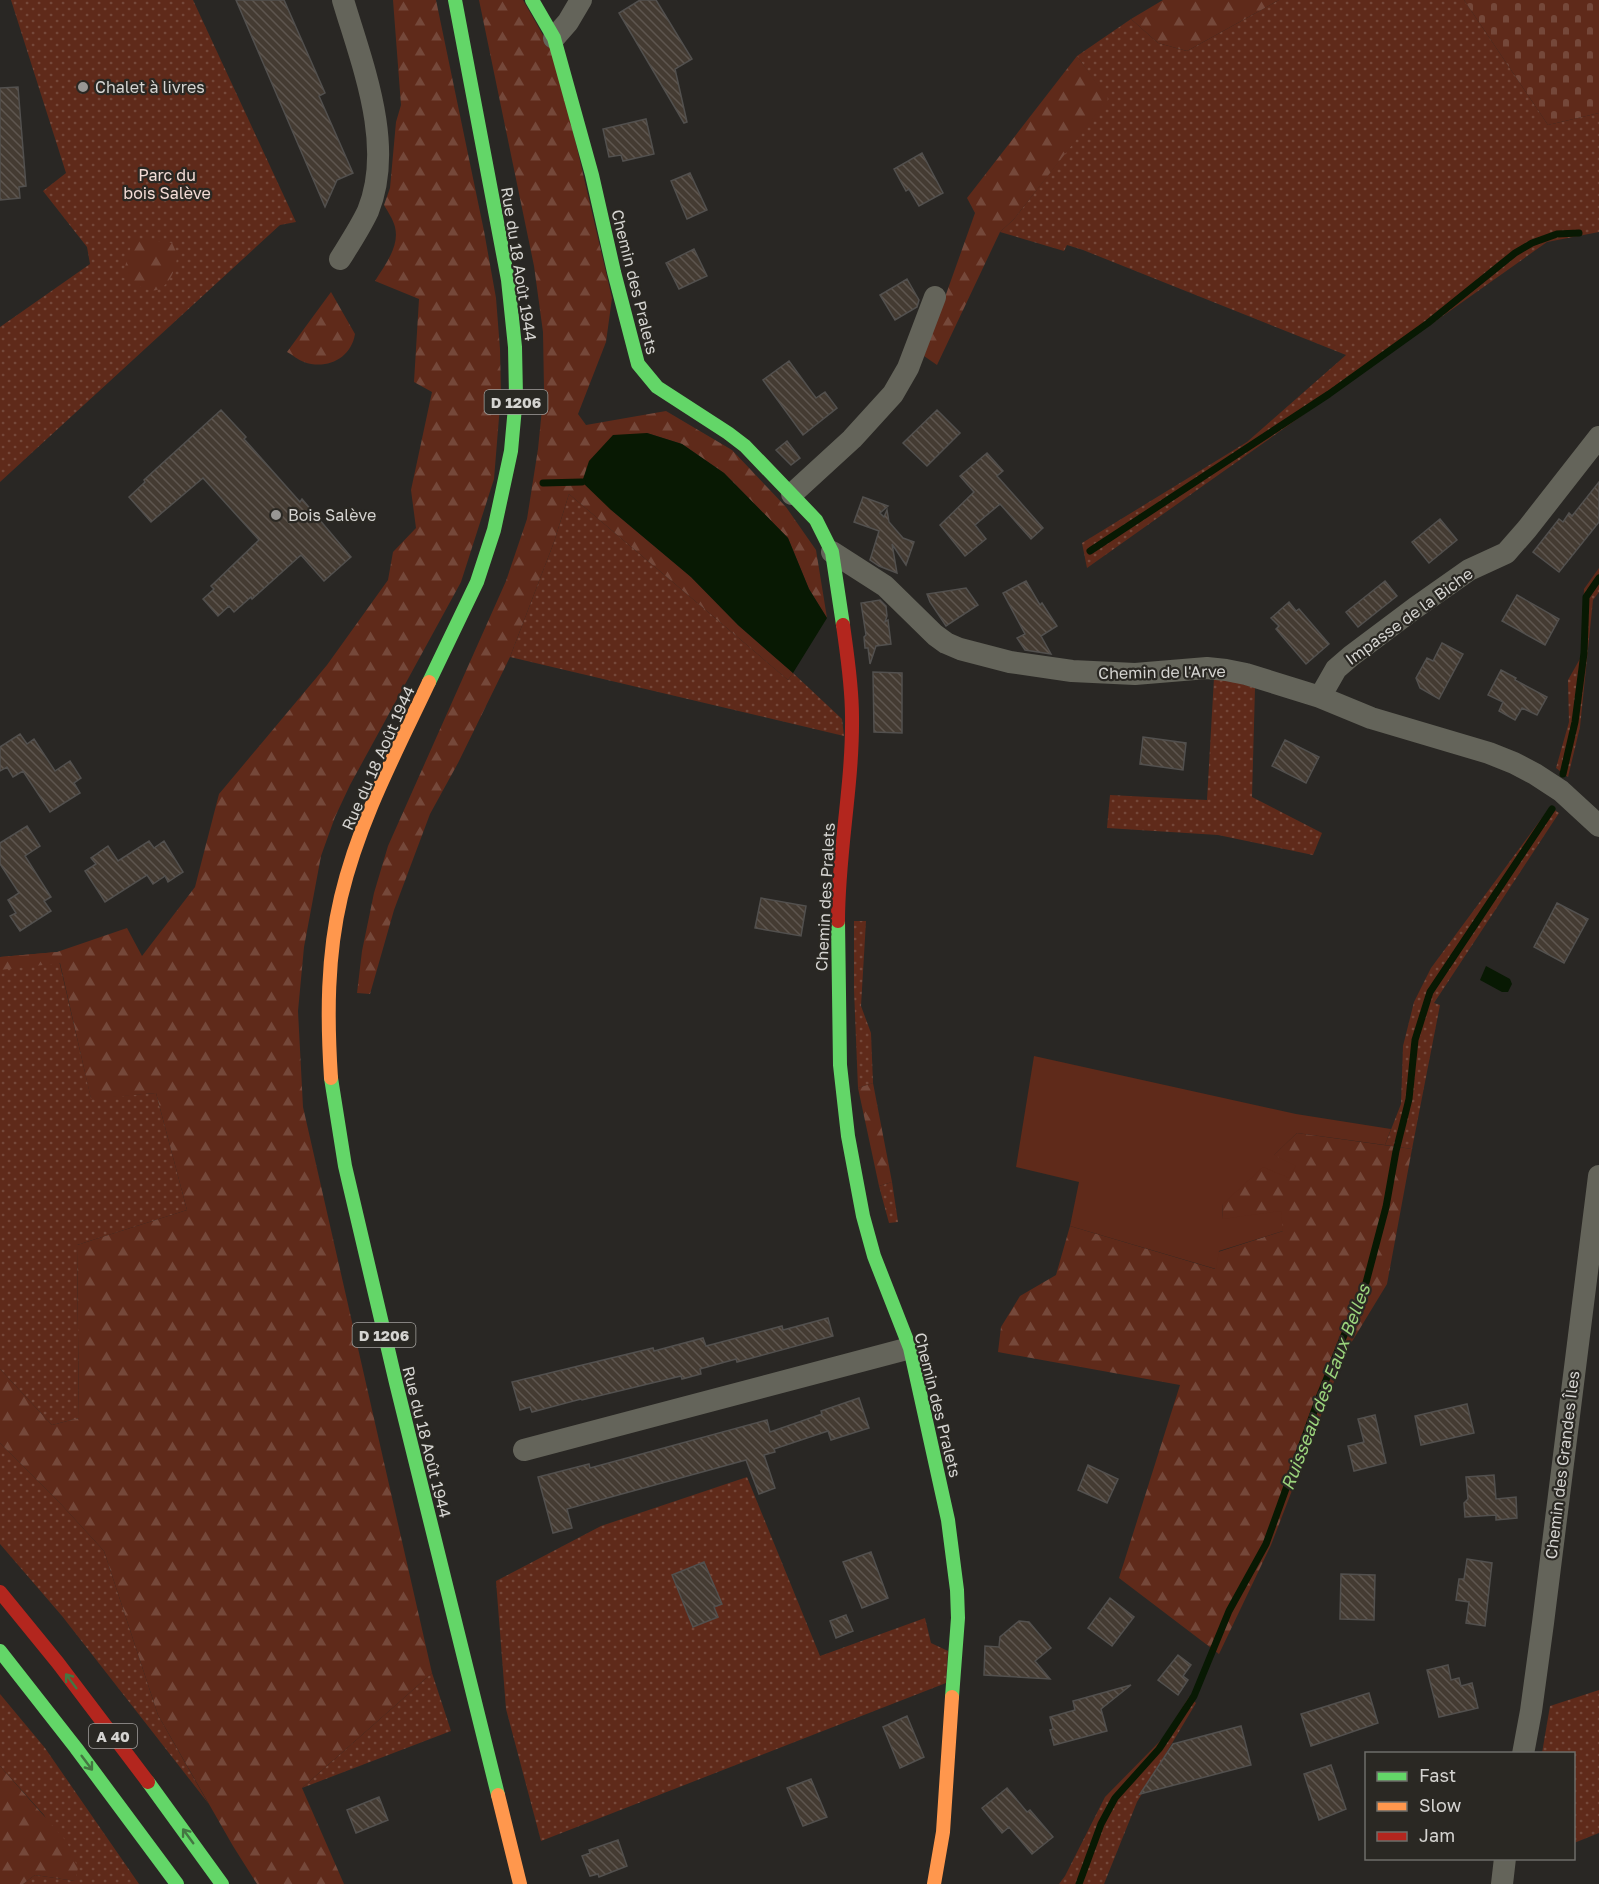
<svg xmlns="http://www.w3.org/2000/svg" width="1599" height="1884" font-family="'Golos Text',sans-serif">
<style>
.grass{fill:url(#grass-dots)}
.forest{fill:url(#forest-firs)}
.cemetery{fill:url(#cemetery-stones)}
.garden{fill:#5f2a1a}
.water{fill:#081903}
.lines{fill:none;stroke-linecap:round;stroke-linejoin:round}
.stream{stroke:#081903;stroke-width:7}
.building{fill:url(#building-back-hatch);stroke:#52504e;stroke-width:1.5}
.street{stroke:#64645a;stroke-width:22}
.fast{stroke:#63d668;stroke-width:14}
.slow{stroke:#ff974d;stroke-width:14}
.jam{stroke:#b3261e;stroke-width:14}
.oneway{stroke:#447642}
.poi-dot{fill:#999794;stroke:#2a2823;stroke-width:2}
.labels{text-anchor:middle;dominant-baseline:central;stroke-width:4.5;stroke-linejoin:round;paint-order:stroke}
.shield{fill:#2a2823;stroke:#a2a09d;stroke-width:1.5}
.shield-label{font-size:15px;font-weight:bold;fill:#d5d4d1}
.poi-label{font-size:16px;fill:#d5d4d1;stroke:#2a2823;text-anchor:start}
.park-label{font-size:16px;fill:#f3dcd6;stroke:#2a2823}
.street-label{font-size:16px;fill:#d5d4d1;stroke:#2a2823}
.water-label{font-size:18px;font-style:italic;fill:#9bd47c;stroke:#2a2823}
</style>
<defs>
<pattern id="grass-dots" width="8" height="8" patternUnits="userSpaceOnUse" patternTransform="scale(1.5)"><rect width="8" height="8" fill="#5f2a1a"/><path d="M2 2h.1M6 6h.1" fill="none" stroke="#75483a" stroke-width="1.8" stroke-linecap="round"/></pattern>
<pattern id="forest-firs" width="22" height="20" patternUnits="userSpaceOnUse" patternTransform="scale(1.5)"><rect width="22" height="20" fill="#5f2a1a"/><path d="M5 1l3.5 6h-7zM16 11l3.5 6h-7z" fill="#75483a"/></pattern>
<pattern id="cemetery-stones" width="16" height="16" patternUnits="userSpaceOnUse" patternTransform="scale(1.5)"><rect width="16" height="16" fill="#5f2a1a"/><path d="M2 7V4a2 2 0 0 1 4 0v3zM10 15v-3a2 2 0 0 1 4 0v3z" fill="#75483a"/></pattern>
<pattern id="building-back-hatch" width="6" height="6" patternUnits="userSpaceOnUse" patternTransform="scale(1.5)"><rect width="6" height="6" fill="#443b32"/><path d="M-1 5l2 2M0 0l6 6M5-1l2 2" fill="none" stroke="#5e564f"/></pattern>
</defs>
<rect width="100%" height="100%" fill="#292724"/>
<!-- grass -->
<path class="grass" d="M11,0H193L296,222L280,225L0,482V327L90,264L87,247L43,191L66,173Z
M1279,0H1464L1548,125L1599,113V232L1547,242L1087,568L1082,543L1247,442L1346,355L1083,250L1067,245L1064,251L1000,232L1014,219L1107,99L1077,56L1131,19L1158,43L1187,51Z
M569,494L788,680L793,673L842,719L844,736L510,657L554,542Z
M1599,568V592L1593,600L1580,727L1568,777L1556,768L1569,722L1568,680L1581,657L1584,589Z
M1214,678L1236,682L1255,688L1252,797L1322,833L1313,855L1218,835L1107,828L1110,795L1207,800Z
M1550,807L1559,813L1434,1003L1440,1005L1412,1149L1385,1145L1401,1104L1403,1046L1414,1002L1431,968Z
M854,921H866L861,1006L871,1033L873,1083L858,1088L854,990Z
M57,952L91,1098L156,1093L187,1210L77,1245L79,1418L52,1425L0,1369V957Z
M892,1182L898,1222L889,1223L879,1186Z
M0,1443L59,1502L104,1551L158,1715L208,1803L62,1616L0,1544Z
M747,1477L820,1656L925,1618L931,1643L948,1651L946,1683L541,1841L506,1709L496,1581L601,1526Z
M432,1673L451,1731L302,1788Z
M1599,1690V1833L1574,1843V1754L1542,1753L1550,1706Z
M0,1694L45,1748L139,1884H23L35,1875L75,1881L44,1815L0,1766Z
M1189,1697L1196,1703L1137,1802L1104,1884H1059L1065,1876L1105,1797L1163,1738Z"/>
<!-- forest -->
<path class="forest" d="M393,0H436L484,231L496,298L500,349L501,393L494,479L461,582L350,785L335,817L321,856L304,947L298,1011L303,1107L432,1673L302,1788L344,1884H257L233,1846L158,1715L104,1551L59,1502L0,1443V1369L52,1425L79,1418L77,1245L187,1210L156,1093L91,1099L60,963L0,970V957L57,952L127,928L142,956L195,887L219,794L327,665L388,580L393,552L416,528L411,490L432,392L414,382L419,299L375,281C384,266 400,247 395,227C393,219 388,212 384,205L390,188L396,122L401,105Z
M479,0H523L556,58L612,298L606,342L578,414L586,425L666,411L732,450L786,507L816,550L827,618L809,589L788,538L724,473L682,444L647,433L610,509L691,577L738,625L793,673L788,680L569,494L554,542L510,657L458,763L430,814L394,910L370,994L357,993L362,951L374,893L388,846L506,581L527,519L538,449L544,389L543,332L534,266Z
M1163,0H1279L1187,51L1158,43L1131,19Z
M1077,56L1108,99L1014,219L1000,232L937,365L924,356L975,213L967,198Z
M133,239L172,243C174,247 177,253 177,257C176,271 166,294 149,290C140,287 130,281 122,277Z
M331,292L355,334C351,359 326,370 304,362C298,360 293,355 287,352Z
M873,1083L892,1182L879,1186L858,1088Z
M1297,1133L1412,1149L1387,1284L1345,1353L1271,1545L1219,1654L1119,1578L1180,1385L998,1352L1001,1327L1020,1296L1056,1275L1070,1226L1215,1269L1218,1252L1283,1231L1222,1219L1223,1203Z
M0,1766L67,1842L78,1868L75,1881L35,1875L23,1884H0Z"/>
<!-- cemetery -->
<path class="cemetery" d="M1464,0H1599V113L1548,125Z"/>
<!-- garden -->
<path class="garden" d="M1034,1056L1296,1114L1391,1129L1385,1145L1297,1133L1274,1155L1296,1166L1289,1178L1263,1167L1223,1204L1222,1219L1281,1211L1283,1231L1219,1251L1216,1269L1070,1226L1079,1182L1016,1167Z"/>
<!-- water -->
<path class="water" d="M647,433L682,444L724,473L788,538L809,589L827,618L793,673L738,625L691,577L610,509L582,482L589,461L613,435Z
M1486,966L1510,979L1512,984L1508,992H1502L1480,980Z"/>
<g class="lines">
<!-- stream -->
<path class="stream" d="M543,483L582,482
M1090,551L1329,394L1428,323L1515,253L1532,243L1557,234L1579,233
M1563,774L1575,722L1584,653L1586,597L1599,578
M1079,1884L1101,1824L1115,1798L1159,1749L1194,1696L1229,1611L1266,1544L1320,1395L1345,1333L1363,1294L1386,1207L1396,1151L1409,1099L1415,1040L1430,992L1552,809"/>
</g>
<!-- building -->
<path class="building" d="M236,0H284L325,93L319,96L353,173L337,180L325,207Z
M640,0H656L692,59L675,69L687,122L684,123L619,13Z
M18,87L26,186L19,187L20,198L0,200V88Z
M646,119L654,154L623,161L621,155L609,157L603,129Z
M922,153L943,193L919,206L909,189L906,191L894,169Z
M690,173L707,210L687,219L671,181Z
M694,249L707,276L679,289L666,263Z
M907,279L919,300L917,307L895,320L880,295Z
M789,361L816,398L825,392L837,408L803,435L763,380Z
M221,410L246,437L244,439L300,502L302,499L351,557L324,581L301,555L252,599L251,597L234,612L229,606L218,616L203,599L214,589L211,586L259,540L203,478L151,522L129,497L145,482L144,480Z
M937,410L960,433L927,466L903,443Z
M787,441L800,458L791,465L776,450Z
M987,453L1003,471L997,476L1043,528L1031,539L1000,504L975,525L986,539L965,556L940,525L974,492L960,476Z
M1599,482V522L1559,572L1533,552L1559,519L1563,522L1569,513L1572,516Z
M863,497L888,506L880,513L884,517L887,510L889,522L903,538L914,542L906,565L892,544L897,573L879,566L870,560L879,531L854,522Z
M1440,519L1457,540L1429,563L1412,542Z
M1026,581L1040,605L1042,603L1057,626L1041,636L1051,654L1025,650L1017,638L1025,634L1003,593Z
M1385,581L1397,596L1358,627L1346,612Z
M966,588L978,605L946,626L930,602L927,594Z
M1517,595L1559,619L1545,645L1502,621Z
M880,600L886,606L887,616L885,622L888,620L891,644L876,646L870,664L868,648H865L864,637L866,635L861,603Z
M1289,602L1296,611L1299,609L1329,644L1306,664L1276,629L1279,626L1271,618Z
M1442,643L1463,654L1439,699L1420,688L1416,678L1427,658L1433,661Z
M1501,670L1516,678L1515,680L1547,697L1537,715L1522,708L1515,720L1499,711L1503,702L1488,695Z
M873,672L902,673V733L874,732Z
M20,734L27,744L34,739L55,771L70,761L81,778L74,783L80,793L50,812L23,771L13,777L7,767L0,771V747Z
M1143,737L1186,743L1183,770L1140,764Z
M1285,740L1319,757L1306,783L1272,766Z
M27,826L40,846L25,856L51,897L44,901L51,911L20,931L10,916L16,913L8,900L19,893L0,864V843Z
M149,841L154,848L164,841L183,872L168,882L165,876L153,884L147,875L105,902L85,871L96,864L91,858L108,846L118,861Z
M761,898L806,906L801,936L755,928Z
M1557,903L1588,919L1564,963L1534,947Z
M828,1318L833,1336L737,1362L736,1359L700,1369L701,1374L682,1379L681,1376L582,1400L581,1399L532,1412L530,1407L520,1410L512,1382L653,1348L654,1351L703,1338L706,1346L782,1326L783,1330Z
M859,1398L869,1428L831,1440L828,1431L774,1449L775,1452L764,1455L775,1488L759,1494L746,1460L567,1509L572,1528L553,1533L538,1477L589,1464L590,1468L767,1420L770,1432L822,1414L821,1411Z
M1467,1404L1474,1433L1421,1445L1415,1416Z
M1375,1415L1386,1463L1354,1471L1348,1446L1364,1442L1358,1419Z
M1088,1465L1118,1479L1107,1503L1078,1490Z
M1494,1475L1496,1499L1516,1497L1517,1518L1496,1520V1515L1465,1517L1464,1503L1468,1499L1466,1477Z
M871,1552L888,1598L862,1608L843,1562Z
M1467,1559L1492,1563L1485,1626L1466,1623L1469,1602L1456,1600L1459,1579H1464Z
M704,1562L722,1604L714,1607L718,1617L693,1627L672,1575Z
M1341,1574L1375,1575L1374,1620L1340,1619Z
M1110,1598L1134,1617L1112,1646L1088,1628Z
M846,1615L853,1631L836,1638L830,1621Z
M1019,1621L1029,1622L1051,1648L1035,1661L1050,1679L984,1675L985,1646L999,1647L1000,1637Z
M1178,1655L1191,1665L1183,1676L1188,1680L1178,1695L1158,1680Z
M1448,1665L1451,1680L1459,1678L1461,1686L1472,1683L1478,1708L1439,1717L1427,1670Z
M1131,1685L1101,1709L1107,1731L1054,1745L1050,1730L1053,1729L1050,1717L1075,1710L1073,1701Z
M1369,1693L1378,1723L1311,1746L1301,1714Z
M907,1716L924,1757L900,1768L883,1727Z
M1241,1726L1251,1765L1140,1794L1173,1744Z
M1331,1765L1346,1809L1319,1820L1304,1774Z
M811,1779L827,1817L803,1826L787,1788Z
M1007,1788L1027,1812L1030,1810L1053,1837L1032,1854L1009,1827L1002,1833L982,1808Z
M379,1797L388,1820L356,1833L347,1810Z
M618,1840L627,1866L599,1877L598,1874L590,1876L582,1856L590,1853L589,1850Z"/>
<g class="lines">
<!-- street -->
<path class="street" d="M554,38L568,22L581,0
M340,259C350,243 360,228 368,211C395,145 362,64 343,0
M792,494L852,439L893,394L908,368L935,297
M832,552L885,586L935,635L946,643L960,649L1010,662L1072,671L1135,674L1207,668L1226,670L1246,674L1320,697L1371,718L1489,753L1514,763L1535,774L1561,791L1599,826
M1320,697L1336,669L1351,656L1415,608L1469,570L1506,553L1527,529L1599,437
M524,1450L910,1348
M1523,1754L1531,1711L1543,1623L1599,1176
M1502,1884L1505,1858"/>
<!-- fast -->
<path class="fast" d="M532,0L554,38L592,175L614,272L638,364L657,387L728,433L745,446L816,520L832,552L843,625
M429,682L477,582L494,530L511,451L516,396L515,347L508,280L455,0
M838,921L840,1065L848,1136L863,1216L874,1256L910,1348L948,1520L957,1590L958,1618L952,1697
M331,1078L345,1166L396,1383L498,1795
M0,1651L76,1748L177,1884
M148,1782L222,1884"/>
<!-- slow -->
<path class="slow" d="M331,1078C327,1017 327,956 341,897C359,821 396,752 429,682
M498,1795L520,1884
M934,1884L943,1832L952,1697"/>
<!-- jam -->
<path class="jam" d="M838,921C838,852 853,784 852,716C852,685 847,654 843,625
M0,1592L58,1663L148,1782"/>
</g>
<!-- one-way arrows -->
<defs><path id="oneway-shaft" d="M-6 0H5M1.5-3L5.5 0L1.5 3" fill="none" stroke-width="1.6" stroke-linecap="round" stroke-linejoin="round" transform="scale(1.5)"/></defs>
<g class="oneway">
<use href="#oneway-shaft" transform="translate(71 1681) rotate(-127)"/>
<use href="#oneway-shaft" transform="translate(87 1763) rotate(53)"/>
<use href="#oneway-shaft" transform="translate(188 1836) rotate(-126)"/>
</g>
<!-- markers -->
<g class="poi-dot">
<circle cx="83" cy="87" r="6"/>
<circle cx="276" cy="515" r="6"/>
</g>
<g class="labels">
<!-- shield labels -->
<g class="shield">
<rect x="484.5" y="390" width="63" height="24" rx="4.5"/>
<rect x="352.5" y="1323" width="63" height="24" rx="4.5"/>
<rect x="89" y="1724" width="48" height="24" rx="4.5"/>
</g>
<g class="shield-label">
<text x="516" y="402">D 1206</text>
<text x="384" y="1335">D 1206</text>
<text x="113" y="1736">A 40</text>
</g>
<!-- poi labels -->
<g class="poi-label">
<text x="95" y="87">Chalet à livres</text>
<text x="288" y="515">Bois Salève</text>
</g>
<!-- park labels -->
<g class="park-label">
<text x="167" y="175">Parc du<tspan x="167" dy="18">bois Salève</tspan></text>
</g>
<!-- street labels -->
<g class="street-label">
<text transform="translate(519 264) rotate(81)">Rue du 18 Août 1944</text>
<text transform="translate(635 282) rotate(76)">Chemin des Pralets</text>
<text transform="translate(1409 616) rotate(-36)">Impasse de la Biche</text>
<text transform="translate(1162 672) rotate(-1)">Chemin de l'Arve</text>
<text transform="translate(378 758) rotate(-66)">Rue du 18 Août 1944</text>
<text transform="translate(825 897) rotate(-87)">Chemin des Pralets</text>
<text transform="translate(938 1405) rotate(76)">Chemin des Pralets</text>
<text transform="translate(427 1442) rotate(76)">Rue du 18 Août 1944</text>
<text transform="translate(1562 1465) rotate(-83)">Chemin des Grandes Îles</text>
</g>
<!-- water labels -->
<g class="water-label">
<text transform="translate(1325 1387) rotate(-69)">Ruisseau des Eaux Belles</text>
</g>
</g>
<!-- legend -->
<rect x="1365" y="1752" width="210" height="108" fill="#2a2823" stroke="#6e6d69" stroke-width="1.5"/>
<rect x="1377" y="1772" width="30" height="9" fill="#63d668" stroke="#6e6d69" stroke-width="1.5"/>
<text x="1419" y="1782" font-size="18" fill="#d5d4d1">Fast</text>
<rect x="1377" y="1802" width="30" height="9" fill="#ff974d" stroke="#6e6d69" stroke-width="1.5"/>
<text x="1419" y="1812" font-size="18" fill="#d5d4d1">Slow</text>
<rect x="1377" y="1832" width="30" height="9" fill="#b3261e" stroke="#6e6d69" stroke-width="1.5"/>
<text x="1419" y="1842" font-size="18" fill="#d5d4d1">Jam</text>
</svg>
